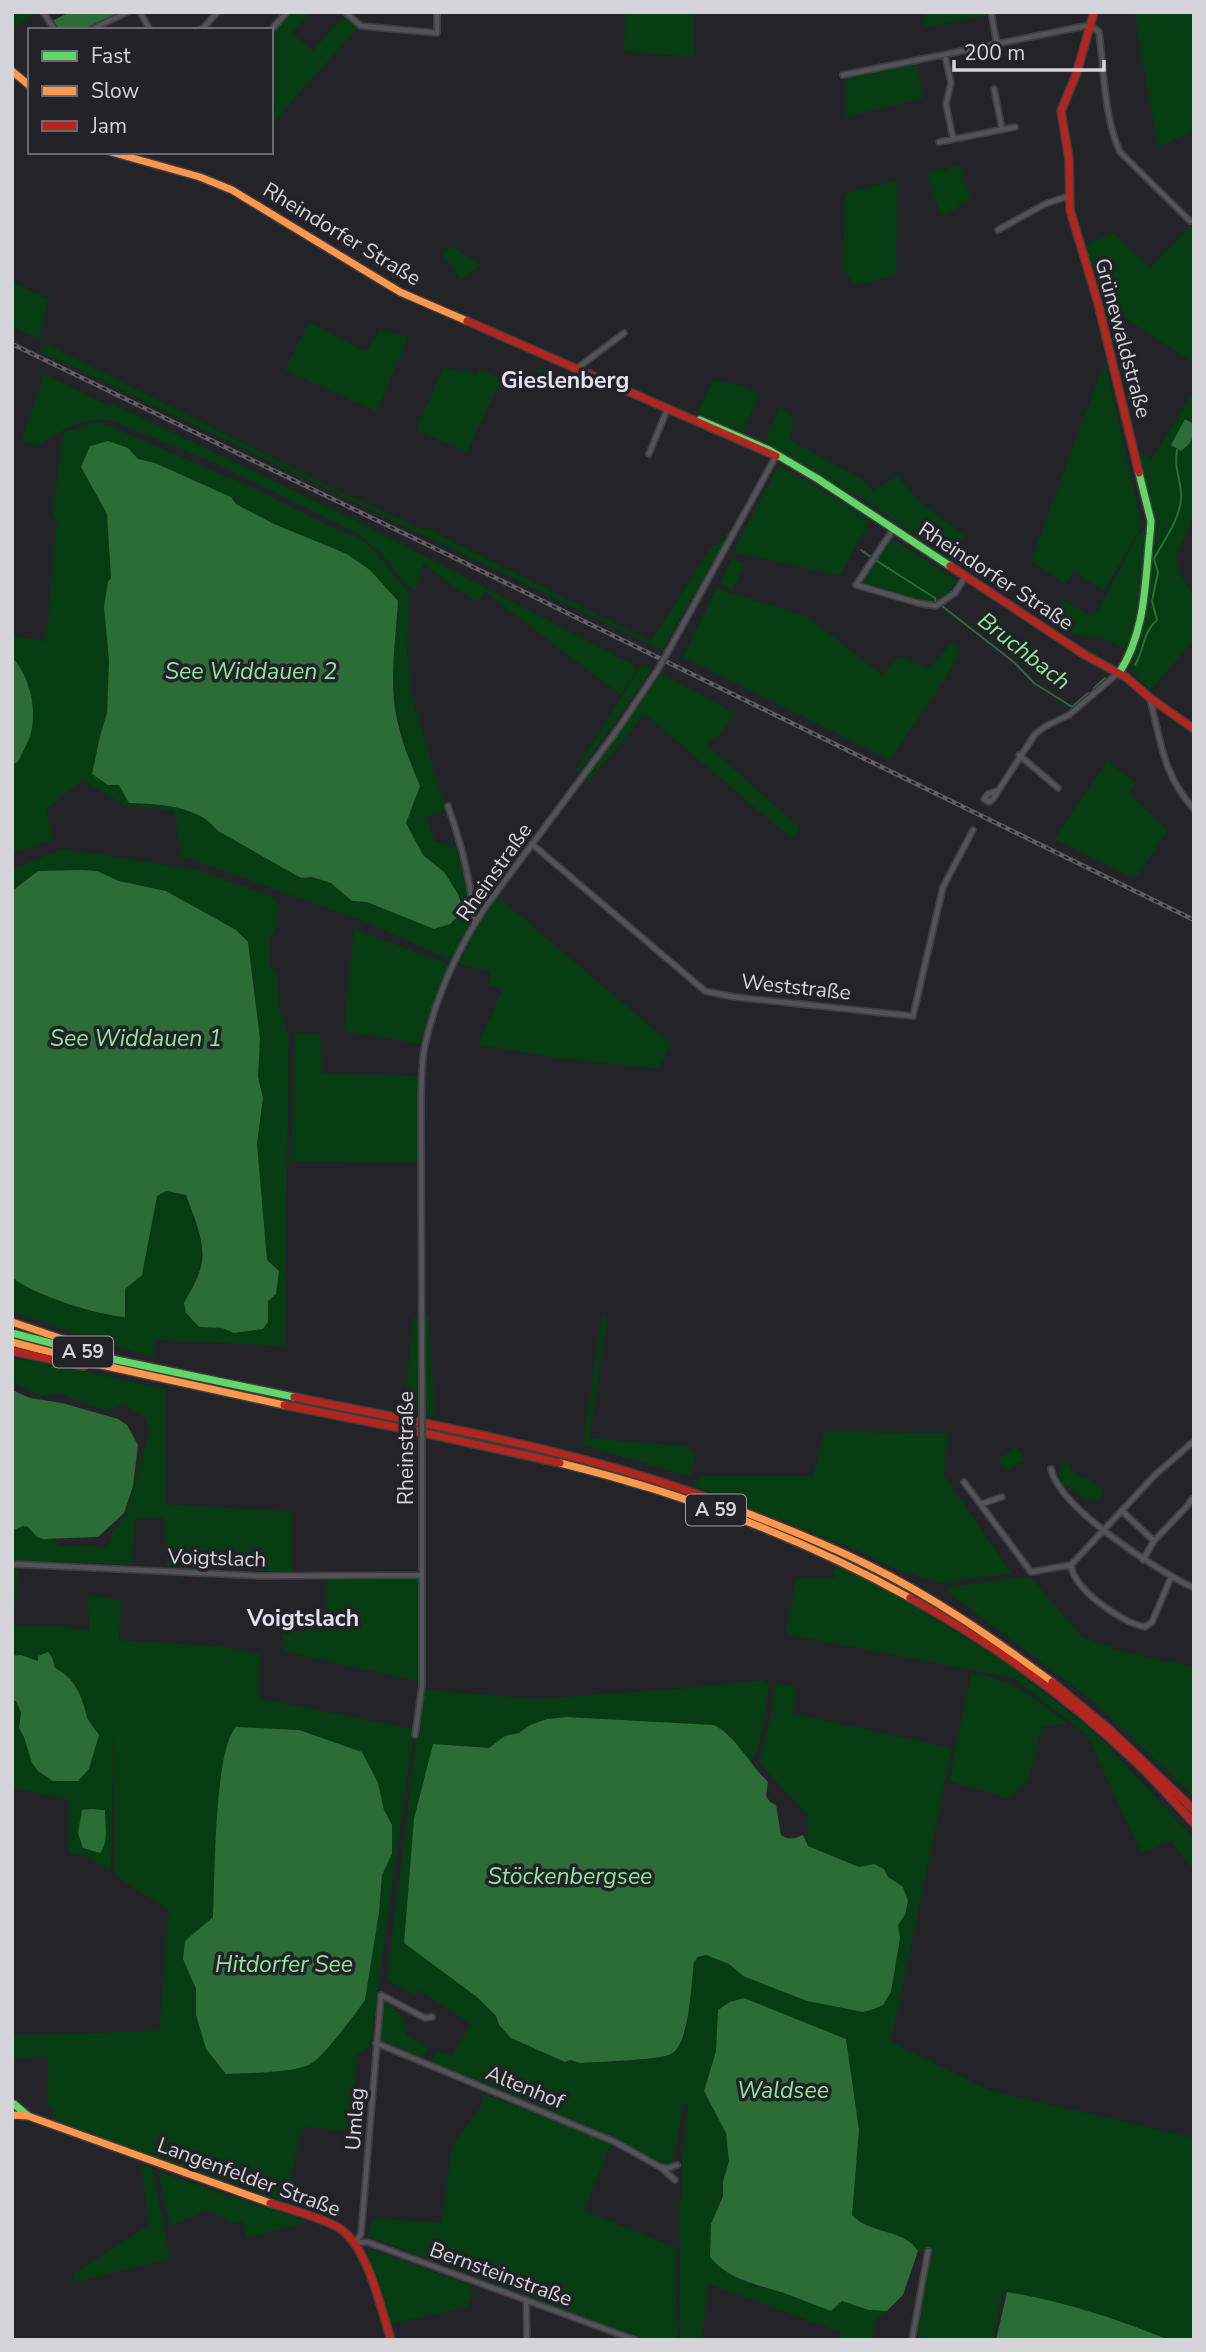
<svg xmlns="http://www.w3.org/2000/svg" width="1206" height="2352" font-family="'Nunito Sans',sans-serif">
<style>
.green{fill:#053c12;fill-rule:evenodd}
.water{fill:#2c6c36}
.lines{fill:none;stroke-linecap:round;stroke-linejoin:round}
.stream{stroke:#2c6c36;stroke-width:2}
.street-casing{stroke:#3e3d41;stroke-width:8}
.fast-casing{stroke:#3e3d41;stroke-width:10}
.slow-casing{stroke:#3e3d41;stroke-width:10}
.jam-casing{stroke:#3e3d41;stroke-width:10}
.street{stroke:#545357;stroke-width:4.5}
.fast{stroke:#63d668;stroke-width:7}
.slow{stroke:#ff974d;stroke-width:7}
.jam{stroke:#b3261e;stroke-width:7}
.rail-casing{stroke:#605f62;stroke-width:4.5}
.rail{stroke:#232229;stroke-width:2;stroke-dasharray:5;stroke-linecap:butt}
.street-bridge-casing{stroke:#3e3d41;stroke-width:8;stroke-linecap:butt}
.street-bridge{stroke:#545357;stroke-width:4.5}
.labels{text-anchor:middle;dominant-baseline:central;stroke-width:7;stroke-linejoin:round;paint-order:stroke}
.shield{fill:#232229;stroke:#a09fa4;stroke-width:2}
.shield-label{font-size:19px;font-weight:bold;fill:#d5d4d9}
.street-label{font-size:21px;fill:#d5d4d9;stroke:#232229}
.neighbourhood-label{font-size:23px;font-weight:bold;fill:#e3e1ec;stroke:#232229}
.water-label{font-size:23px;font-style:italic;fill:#8cea95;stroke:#232229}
</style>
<rect width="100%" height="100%" fill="#242328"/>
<!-- green -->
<path class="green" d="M21,12H39V13L15,27L12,17Z
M291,12H307L309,14L292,33L313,51L345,15L356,24L357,28L271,125V34Z
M625,12H694V55L692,57L624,51Z
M925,12H990V15L924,27Z
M1134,12H1194V131L1158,147Z
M917,64L923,98L846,117L847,80L849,78Z
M959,164L971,198L964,205L958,203L959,208L941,216L926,173L944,168L946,173L949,167Z
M897,180L896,276L855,285L843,270L845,194Z
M1191,225L1194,227V363L1104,305L1101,300L1083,246L1114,233L1150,268Z
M452,246L481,265L461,280L442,253Z
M12,282L49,299L38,339L12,327Z
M309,322L366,352L380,330L408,337L377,412L285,370Z
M45,343L339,491L424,530L431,528L437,534L651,641L711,548L722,540L734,525L662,650L42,352Z
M1105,361L1141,523L1137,535L1104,591L1074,572L1065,584L1031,561Z
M444,367L461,372L464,369L476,374L479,369L502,379L467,452L416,430Z
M539,367L550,371L541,394L530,389Z
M44,374L109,406L111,403L357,521L634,665L635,672L621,695L485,592L476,602L423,564L415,592L402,580L381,553L357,533L215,463L112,421C86,415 61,430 40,445L21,442Z
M713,380L744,387L759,395L743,432L697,415Z
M1194,391V514L1176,557L1180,574L1194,595V640L1150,691L1131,670L1135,655L1106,639L1072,634L1071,630L1051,614L1061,599L1094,617L1138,535L1152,522L1140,451L1151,460Z
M780,406L793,419L790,440L862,479L873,491L897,476L921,503L965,536L952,561L857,495L849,492L788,455L765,443Z
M96,422L107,425L251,487L342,532L354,535L370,546L409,593L407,652L411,695L446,810L426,817L435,841L459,849L473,919L456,956L448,959L361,920L181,856L174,811L124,805L82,780L46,810L53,840L12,853V764L18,761C30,722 44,693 12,657V636L46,641L57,521L53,511L64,432ZM128,448L138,459L155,464L231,497L236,504L274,524L347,554L394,677L397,716L408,758L420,786L406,823L423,855L444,872L434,928L367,902L352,901L331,883L312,877L301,878L218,831C197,805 160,805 129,803L100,736L107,713L108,696L109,661L104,607L111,578L107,514Z
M778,466L813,484L870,521L840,576L733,552Z
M893,541H896L958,581L945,595L931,603L862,583L881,554Z
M732,558L745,564L732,590L720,584Z
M716,588L808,617L882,675L899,656L929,669L954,640L960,652L946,678L890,760L683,657Z
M644,665L653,668L577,775V769L640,667Z
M661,673L736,714L717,737L708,740V746L800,828L792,839L646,715L643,716L592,777L589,784L587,782V774Z
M1107,761L1136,783L1131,790L1132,796L1168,830L1135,879L1054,839Z
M64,849L198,870L276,898L277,925L270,938L269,967L277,971L279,1009L289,1036L285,1346L156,1340L153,1358L12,1312V1277C32,1295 97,1315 124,1317L125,1288L147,1250L157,1196L166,1191L186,1196C202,1245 211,1254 184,1303L222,1328L234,1333L263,1329L268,1323V1301L279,1272L267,1260L257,1144L263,1099L258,1077L260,1038L248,942L244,935L166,891L119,881L97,871H38L12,891V869Z
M497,896L671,1044L658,1069L551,1057L478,1045L502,990L488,985L491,971L459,964L476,927Z
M354,929L451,965L437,996L420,1044L344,1031Z
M295,1033L320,1035L322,1073L419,1076L418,1162L291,1161Z
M602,1316L607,1320L589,1438L685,1446L696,1454L691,1474L686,1476L583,1445Z
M414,1317H429L435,1417L404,1408Z
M12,1358L55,1365L165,1389L166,1504L292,1512V1573L258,1574L257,1569L206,1567L205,1571L167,1568L164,1518L135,1519L131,1565L12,1560V1531L23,1526L28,1527C35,1536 41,1540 53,1539L60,1546L91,1545L104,1548L111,1542L112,1531L126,1516L149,1431L145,1418L123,1404L109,1411L84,1404L60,1393L40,1396L12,1382Z
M824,1432L948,1433L943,1474L1012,1574L940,1583L890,1567L859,1551L695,1487L699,1476H813Z
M1017,1447L1025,1460L1006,1472L998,1459Z
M1064,1461L1071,1467V1471L1084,1479L1086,1477L1104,1492L1098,1500L1092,1499L1086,1502L1069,1486L1063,1487L1058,1475Z
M840,1566L902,1598L1012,1667L1094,1732L1194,1838V1871L1171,1841L1141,1853L1087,1735L1013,1678L790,1635L786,1631L796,1580L800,1577L837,1578L832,1572Z
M12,1567H19L13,1626H56L89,1631L88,1595L121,1600L119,1640L227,1647L260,1654L258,1698L414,1729L370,2047L357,2055L350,2131L302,2127L285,2202L60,2123L47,2103L48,2056L12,2058V2035L159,2031L169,1910L115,1876L114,1728L111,1871L90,1858L69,1853V1800L12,1788Z
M1030,1576L1082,1637L1124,1652L1194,1667V1797L1094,1702L945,1590L948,1587Z
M379,1577L419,1578V1682L287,1652L284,1648L282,1632L326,1630L327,1578Z
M971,1675C1008,1673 1039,1703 1068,1724L1042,1726L1029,1779L1009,1799L949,1781Z
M764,1680L769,1686C766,1707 763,1746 750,1763L727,1732L714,1725L566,1717L547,1719L530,1725L519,1733L505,1737L489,1749L404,1943C429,1961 490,1999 499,2025L570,2060L580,2063C595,2062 662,2060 671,2054C690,2044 691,1983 694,1962C707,1947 731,1965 743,1976L900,1938L898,1925L905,1915L860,1867L808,1846L807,1814L759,1763L772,1711L776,1683L797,1688L793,1714L952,1748L891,2042L991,2091L1194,2138V2340H1169L1145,2330L1054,2303L1003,2291L993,2340H934L914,2334L929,2253L918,2251C905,2229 869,2234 852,2215L859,2130L846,2039L718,2010L716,2051L704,2091C711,2105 722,2120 726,2135C734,2164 722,2197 711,2224L741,2281L784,2293L842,2301L869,2310L887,2311L888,2313L876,2319L872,2340H839L840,2332L708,2284L702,2340H680L679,2203L682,2197L681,2169L688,2104L684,2103L674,2159L669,2164L657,2161L625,2144L430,2063L437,2050L451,2056L471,2024L419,1990L415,1995L387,1980L417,1731L424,1691L428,1690L536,1699L690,1688Z
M383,2000L403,2016L406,2035L429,2048L423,2059L380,2040Z
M483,2094L557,2120L611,2143L584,2211L675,2247L677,2340H641L368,2236L372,2218L442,2223L452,2146L481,2106Z
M141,2164L152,2169L170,2259L75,2282L74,2273L149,2225Z
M158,2172L306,2221L305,2223L247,2238L242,2221L231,2224L226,2218L207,2211L170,2226Z
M374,2250L470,2285L472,2296L467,2307L391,2324L368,2254L369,2251Z"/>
<!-- water -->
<path class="water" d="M70,12H121L84,30H58L52,21Z
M1185,419L1194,424C1194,437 1192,443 1181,451L1171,445Z
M108,441L128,448L138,459L155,463L231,497L236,504L274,524L347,554L370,570L398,601C396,634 391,668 394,701C397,730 409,760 420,786L406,823L423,855L444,872L458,894L462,905L457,917L450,924L434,929L367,902L352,901L331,883L312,877L301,878L218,831C197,805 160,804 129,803L119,785H108L92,774L100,736L107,713L109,661L104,607L108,582L111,578L107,514L81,467L90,446Z
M12,657C30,676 38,711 30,736C27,745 22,753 18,762L12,764Z
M82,870L97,871L119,881L166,891L236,930L248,942L260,1038L258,1077L263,1098L257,1144L267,1260L279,1271L276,1294L268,1301V1322L263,1329L234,1333L222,1328L199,1327L186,1313L184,1303C191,1290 200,1276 202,1261C205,1241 193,1214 186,1195L166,1191L157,1196L142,1275L125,1289V1317C97,1315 32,1295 12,1277V891L38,871Z
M12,1390L30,1398L62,1403L118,1419L127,1425L138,1445L133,1486L124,1513L98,1537L43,1539L37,1537L28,1527L23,1526L12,1531Z
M48,1652L52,1657L55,1668C75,1678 82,1696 87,1717C88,1721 96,1730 99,1735L89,1769L78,1781H53L38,1771L32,1763L24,1737L19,1728L21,1713L16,1701H12V1656L21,1655L38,1661V1656Z
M566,1717L714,1725C737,1737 749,1764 768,1782L766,1796L770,1802L776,1805L781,1835C789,1841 795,1838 803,1835L808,1846L859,1867L874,1864L884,1869L888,1877L903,1887L908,1901L905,1915L898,1925L900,1938L891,1992L883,2005L874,2009L863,2012L807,2001L743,1976L729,1964L706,1955L698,1957L694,1962C691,1983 690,2044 671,2054C662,2060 595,2062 580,2063L570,2060L565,2062L511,2038L499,2025L496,2016L477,1997L404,1943L414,1819L433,1744L489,1748L505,1736L519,1733L530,1725L547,1719Z
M236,1727L299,1730L362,1752L378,1783L384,1810L392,1825V1854L382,1875L379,1912L365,2000C356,2013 324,2056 312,2063C299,2073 244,2073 226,2074L206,2049L196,2015V1989L183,1959L185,1941L213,1917C215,1880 214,1750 236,1727Z
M91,1809L105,1810C105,1825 109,1842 100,1853L83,1848L78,1833L82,1810Z
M744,1998L846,2039L859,2130L852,2215C869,2234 905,2229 918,2251L903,2295L887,2311L869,2310L842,2301L831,2311C815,2305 800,2299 784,2293C757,2284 730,2281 710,2257L711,2224L723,2196V2182L729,2161L726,2133L704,2091L716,2051L718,2010L730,2002Z
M1007,2292C1059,2300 1121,2320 1169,2340H996Z"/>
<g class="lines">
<!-- stream -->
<path class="stream" d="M861,550L871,557
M877,561L935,598L936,603
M942,606L1015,663L1034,683L1072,707L1088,693
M1135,665C1145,649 1142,633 1157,620L1152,601L1158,572L1154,559C1164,540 1183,515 1181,493C1180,475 1174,471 1177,450
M1094,688L1105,678"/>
<!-- street casing -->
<g class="street-casing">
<path id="street" d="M43,12L55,30
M140,12L150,30
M345,12L361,26L437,33V12
M991,12L997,44
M90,30L128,12
M201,30L218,12
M271,30L287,12
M945,55L951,83L946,104L953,139
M843,75L1090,25L1099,32C1104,69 1104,118 1120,152L1190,221
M994,89L1002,129
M939,142L1015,127
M998,230L1045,204L1069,196
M576,369L624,333
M649,454L667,410
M893,530L856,585L918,603L936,606L955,593L965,577
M669,650L776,456
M1150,699C1161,742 1163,775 1194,809
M1019,755L1058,788
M997,791L988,794L984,799L989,802L993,799L1035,734L1046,726L1069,715L1118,673
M448,806C461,843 472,883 474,923
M532,844L705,991L734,997L913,1016L943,887L973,830
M422,1410L421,1099C422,1081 421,1062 425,1045C436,996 459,947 486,906L618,729L657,671
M1051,1469C1059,1508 1158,1571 1194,1588
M964,1482L1031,1572L1071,1565L1155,1475L1194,1441
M981,1504L1002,1497
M1122,1511L1154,1541
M1143,1560L1154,1541L1188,1505L1192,1499
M12,1564L259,1576L422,1575
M1071,1565C1073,1589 1122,1623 1145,1627L1152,1622L1171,1577
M415,1735L422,1686V1447
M376,2043L615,2142L660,2167L675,2180
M661,2167L669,2168L677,2165
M355,2243L361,2234L381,1995L425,2018L432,2017
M356,2243L367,2242L389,2250L635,2340
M526,2300L527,2340
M912,2340L928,2251"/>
</g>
<!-- fast casing -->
<g class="fast-casing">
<path id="fast" d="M700,420L769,450L818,479L950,566
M1119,673C1146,632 1145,581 1150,534L1151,521L1139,473
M12,1333L112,1359L294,1397
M14,2104L27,2115"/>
</g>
<!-- slow casing -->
<g class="slow-casing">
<path id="slow" d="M12,71L30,86
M111,152L200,177L232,190L400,292L467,321
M12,1322L98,1351
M12,1342L92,1363L284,1405
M560,1463C682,1493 801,1537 910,1598
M737,1509C780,1526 824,1543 866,1564C932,1596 993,1638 1052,1682
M12,2115L28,2116L270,2203"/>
</g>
<!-- jam casing -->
<g class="jam-casing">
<path id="jam" d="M1094,12L1076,75L1061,111L1069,159L1070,210L1098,303L1139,473
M467,321L776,456
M950,566L1085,655L1126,677L1150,698L1194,729
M12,1351L84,1366
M294,1397C442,1427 596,1453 737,1509
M284,1405L415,1431L560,1463
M910,1598C993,1644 1071,1699 1139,1765C1158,1783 1176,1804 1194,1823
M1052,1682L1109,1729L1194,1810
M270,2203C286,2208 332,2221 342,2230C369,2251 381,2309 391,2340"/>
</g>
<!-- street -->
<use href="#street" class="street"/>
<!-- fast -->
<use href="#fast" class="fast"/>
<!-- slow -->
<use href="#slow" class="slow"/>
<!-- jam -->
<use href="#jam" class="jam"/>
<!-- rail casing -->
<g class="rail-casing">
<path id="rail" d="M12,344L461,561L1194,920"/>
</g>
<!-- rail -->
<use href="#rail" class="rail"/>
<!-- street-bridge casing -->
<g class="street-bridge-casing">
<path id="street-bridge" d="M657,671L669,650
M422,1410V1447"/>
</g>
<!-- street-bridge -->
<use href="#street-bridge" class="street-bridge"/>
</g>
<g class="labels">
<!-- shield labels -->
<g class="shield">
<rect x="53" y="1336.5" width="60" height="31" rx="5"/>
<rect x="686" y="1494.5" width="60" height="31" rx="5"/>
</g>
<g class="shield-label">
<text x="83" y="1352">A 59</text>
<text x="716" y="1510">A 59</text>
</g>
<!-- street labels -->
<g class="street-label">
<text transform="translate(342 234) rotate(31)">Rheindorfer Straße</text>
<text transform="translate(1123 338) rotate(75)">Grünewaldstraße</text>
<text transform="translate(996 576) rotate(33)">Rheindorfer Straße</text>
<text transform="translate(494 872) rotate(-55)">Rheinstraße</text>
<text transform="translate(796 987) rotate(6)">Weststraße</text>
<text transform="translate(406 1448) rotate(-90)">Rheinstraße</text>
<text transform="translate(217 1558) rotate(2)">Voigtslach</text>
<text transform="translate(525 2087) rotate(22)">Altenhof</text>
<text transform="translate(355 2119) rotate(-86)">Umlag</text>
<text transform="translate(249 2177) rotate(20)">Langenfelder Straße</text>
<text transform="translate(501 2274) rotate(20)">Bernsteinstraße</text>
</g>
<!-- neighbourhood labels -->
<g class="neighbourhood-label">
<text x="565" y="380">Gieslenberg</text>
<text x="303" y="1618">Voigtslach</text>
</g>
<!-- water labels -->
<g class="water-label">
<text transform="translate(1024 651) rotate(38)">Bruchbach</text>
<text x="251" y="671">See Widdauen 2</text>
<text x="136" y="1038">See Widdauen 1</text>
<text x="570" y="1876">Stöckenbergsee</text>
<text x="284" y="1964">Hitdorfer See</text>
<text x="783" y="2090">Waldsee</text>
</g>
</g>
<!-- border -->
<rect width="1206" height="2352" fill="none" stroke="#d5d4d9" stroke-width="28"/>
<!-- legend -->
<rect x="28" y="28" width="245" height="126" fill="#232229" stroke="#6a696f" stroke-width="2"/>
<rect x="42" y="51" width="35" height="10" fill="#63d668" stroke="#6a696f" stroke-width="2"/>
<text x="91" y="63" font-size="21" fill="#d5d4d9">Fast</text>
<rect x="42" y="86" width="35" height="10" fill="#ff974d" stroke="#6a696f" stroke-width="2"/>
<text x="91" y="98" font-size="21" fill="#d5d4d9">Slow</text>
<rect x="42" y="121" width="35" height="10" fill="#b3261e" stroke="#6a696f" stroke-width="2"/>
<text x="91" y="133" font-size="21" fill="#d5d4d9">Jam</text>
<!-- scale -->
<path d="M954 60v10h150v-10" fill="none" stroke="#d5d4d9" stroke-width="3.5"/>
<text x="964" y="60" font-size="21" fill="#d5d4d9" stroke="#232229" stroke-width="5" paint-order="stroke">200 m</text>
</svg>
